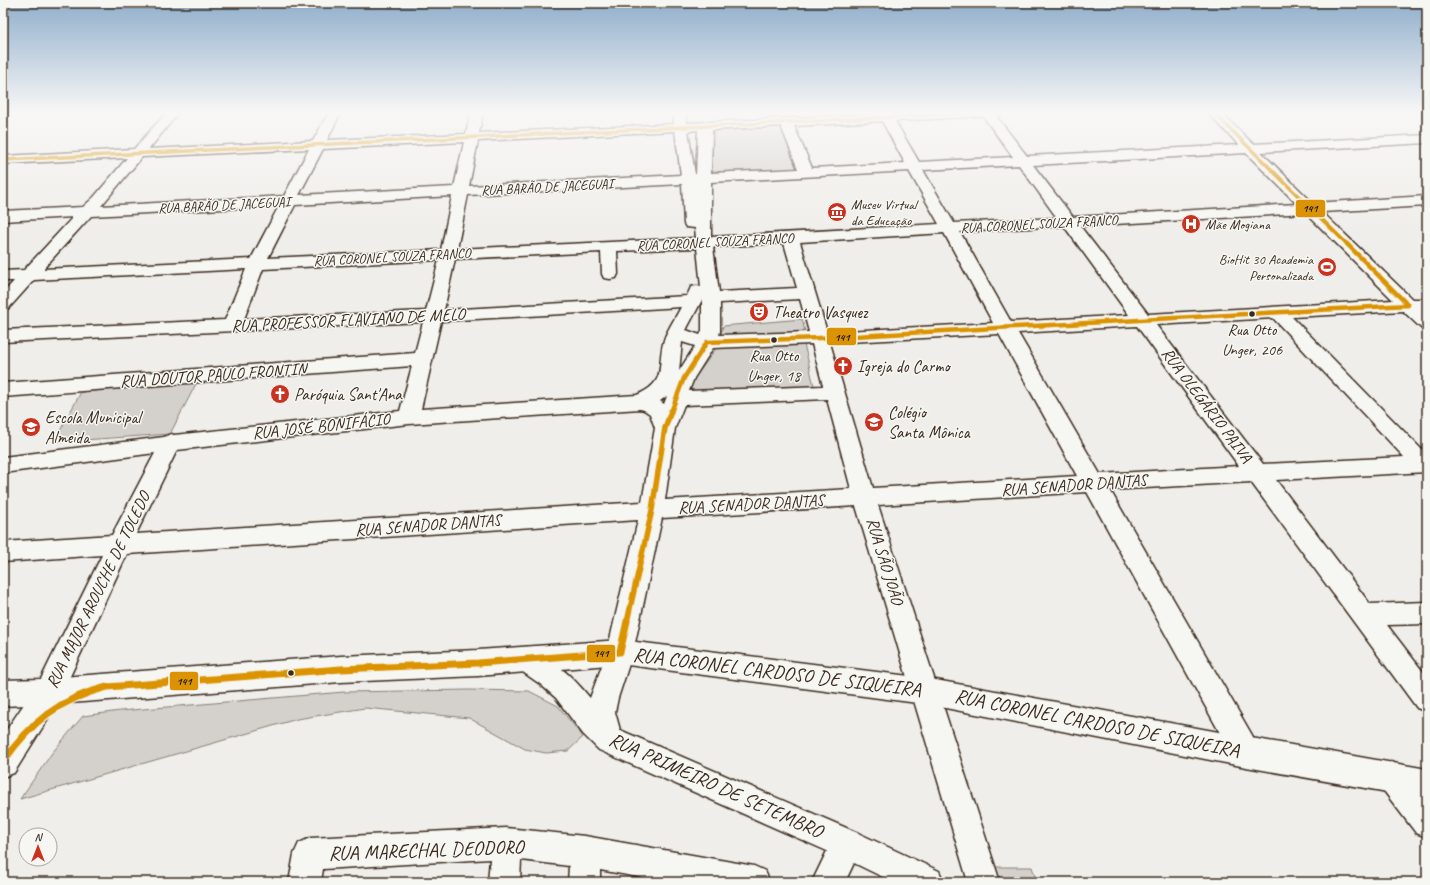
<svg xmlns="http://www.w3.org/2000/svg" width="1430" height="885" font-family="Caveat,sans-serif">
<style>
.green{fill:#d4d1cc;stroke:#887e75}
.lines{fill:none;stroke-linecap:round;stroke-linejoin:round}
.minor-casing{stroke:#3b2a1e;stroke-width:3}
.major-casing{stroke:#3b2a1e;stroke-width:3}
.minor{fill:#f6f6f2;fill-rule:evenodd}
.major{fill:#f6f6f2;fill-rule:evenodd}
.bus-1-far3-casing{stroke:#f6f6f2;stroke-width:5.5}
.bus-1-far2-casing{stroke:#f6f6f2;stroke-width:7}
.bus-1-far1-casing{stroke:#f6f6f2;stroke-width:8}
.bus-1-casing{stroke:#f6f6f2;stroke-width:10}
.bus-1-far3{stroke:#db9304;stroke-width:3.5}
.bus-1-far2{stroke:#db9304;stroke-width:4.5}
.bus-1-far1{stroke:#db9304;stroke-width:5.5}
.bus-1{stroke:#db9304;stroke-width:7}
.bus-dot{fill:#3b2a1e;stroke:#f6f6f2;stroke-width:1.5}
.labels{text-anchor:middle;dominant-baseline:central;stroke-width:3;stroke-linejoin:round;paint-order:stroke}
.far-street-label{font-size:14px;fill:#3b2a1e;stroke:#f6f6f2}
.far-poi-label{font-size:14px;fill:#3b2a1e;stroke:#f6f6f2;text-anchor:start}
.bus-label{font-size:16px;fill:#3b2a1e;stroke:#f6f6f2}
.poi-label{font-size:17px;fill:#3b2a1e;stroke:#f6f6f2;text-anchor:start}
.street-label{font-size:17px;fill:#3b2a1e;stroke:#f6f6f2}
.near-street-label{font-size:20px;fill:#3b2a1e;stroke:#f6f6f2}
.line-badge{stroke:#f6f6f2;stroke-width:1.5}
.pale-badge-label{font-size:11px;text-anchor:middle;font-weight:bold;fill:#111}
</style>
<rect width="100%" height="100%" fill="#efeeea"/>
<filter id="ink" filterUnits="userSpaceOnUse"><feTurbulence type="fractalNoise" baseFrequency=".025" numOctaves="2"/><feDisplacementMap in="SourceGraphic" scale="8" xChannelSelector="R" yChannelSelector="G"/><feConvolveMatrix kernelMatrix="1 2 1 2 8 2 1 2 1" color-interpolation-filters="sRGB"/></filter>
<g filter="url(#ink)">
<!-- green -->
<path class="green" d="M779,125L800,170L710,175L708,136L714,128Z
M802,319L806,336L719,340L723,326Z
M804,344L814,386L681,393L697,375L717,347Z
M197,382L170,434L54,442L81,392Z
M469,690L529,691L558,706L583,737L568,751L546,753L525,749L469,718L365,708L297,719L20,799L52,753L83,716L120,711L344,692Z
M991,867H1032L1037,882H991Z"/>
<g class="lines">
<!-- minor casing -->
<g class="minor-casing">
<path id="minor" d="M167,112H179L149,149L313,141L329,112H341L327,140L466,134L471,112H483L479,133L674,124L673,112H685L687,123L878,114L877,112H889L890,113L1001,112L1000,115L996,116L1027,156L1239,145L1207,112H1220L1253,144L1427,135V143L1261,152L1313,203L1427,196V206L1322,212L1412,299H1427V309L1423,310L1427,314V330L1421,328L1403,311L1292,317L1427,455V472L1276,480L1370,604L1427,602V624L1387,625L1427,677V712L1417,708L1251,482L1110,490L1256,742L1260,752L1256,762L1246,766L1236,762L1087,492L878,505L1000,882H968L856,506L662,518L633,652L618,698L615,712L620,730L858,833L939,871L944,882H893L854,863L845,882H812L827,851L599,750L583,734L556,698L540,684L517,668L513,659L517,650L526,647C552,657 573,677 590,698L607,652L638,520L127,554L59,700L49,704L3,706V680L41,679L102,555L3,562V542L112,535L155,453L3,473V457L164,437L171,434L174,435L400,411L412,366L3,397V383L415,353L423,322L3,342V330L225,320L246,269L34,280L9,308L3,309V293L14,281H3V271L24,270L73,217L3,221V211L83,207L94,197L127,158L3,164V156L134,149ZM983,116L1013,157L919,162L895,121ZM882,121L905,163L812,168L794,126ZM781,126L798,169L711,173L712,130ZM698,130L696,174H695L688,131ZM675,131L681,175L469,186L478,141ZM464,142L454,187L299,195L323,149ZM309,149L284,196L101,206L142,157ZM1246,153L1297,204L1073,217L1033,165ZM1019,165L1057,218L954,223L923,170ZM909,171L939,224L711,237V182ZM682,184L684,224L686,227L695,228L696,238L457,249L468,195ZM452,196L441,250L268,258L295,205ZM279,206L251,259L43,269L91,216ZM1306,213L1393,300L1148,314L1080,226ZM1064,226L1129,315L1011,322L960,232ZM944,233L993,323L827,332L800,242ZM784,243L797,288L719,292L713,247ZM697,248L701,287L697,286L691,287L687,296L444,310L455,259L601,252L602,274L604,278L610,279L616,278L618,274L617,251ZM439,260L426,311L244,319L263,269ZM800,299L809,332L719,335L720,331V303ZM702,300V331L700,335L686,330ZM681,307C676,317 669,327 665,337C655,364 670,381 637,395L421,409L441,321ZM1273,318L1404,457L1263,464L1156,325ZM1137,326L1239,466L1100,474L1018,333ZM999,334L1077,476L873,488L830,343ZM682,342L695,346L679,371ZM812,344L823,386L689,391L694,378L713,348ZM667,396L664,404L660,401ZM827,399L851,489L665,500L675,428L684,405ZM640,409L644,410L650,414L655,428L642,502L136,534L177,450L409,424Z
M1391,762L1401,767L1427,798V837L1416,833L1381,787L1376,777L1381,767Z
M506,828L585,836L754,866L765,871L770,882H665L600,870V882H568L569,866L521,860L520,882H488L490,859L323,869L321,882H289L294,854L299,843L310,838Z"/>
</g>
<!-- major casing -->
<g class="major-casing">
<path id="major" d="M620,640L925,678L1246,737L1427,769V799L1246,767L925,704L620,664L478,676L341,682L57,704L14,773L3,777V735L39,682L49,678L341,656L478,650Z"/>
</g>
<!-- minor -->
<use href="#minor" class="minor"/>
<!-- major -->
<use href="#major" class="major"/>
<!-- bus-1-far3 casing -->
<g class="bus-1-far3-casing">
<path id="bus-1-far3" d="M1213,112L1348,245
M3,160L995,112"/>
</g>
<!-- bus-1-far2 casing -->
<g class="bus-1-far2-casing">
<path id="bus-1-far2" d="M1347,244L1408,305
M671,412L684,378L707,342L820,338L1408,305"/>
</g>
<!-- bus-1-far1 casing -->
<g class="bus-1-far1-casing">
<path id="bus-1-far1" d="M627,622L652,510L665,428L671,411"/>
</g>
<!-- bus-1 casing -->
<g class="bus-1-casing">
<path id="bus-1" d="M3,762C31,722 59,699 107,687L341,669L478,663L620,652L627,621"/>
</g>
<!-- bus-1-far3 -->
<use href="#bus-1-far3" class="bus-1-far3"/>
<!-- bus-1-far2 -->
<use href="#bus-1-far2" class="bus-1-far2"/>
<!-- bus-1-far1 -->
<use href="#bus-1-far1" class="bus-1-far1"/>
<!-- bus-1 -->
<use href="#bus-1" class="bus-1"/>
</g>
</g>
<!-- sky -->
<linearGradient id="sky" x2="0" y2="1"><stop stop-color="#91afcc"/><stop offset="0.48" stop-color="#f8f7f6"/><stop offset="1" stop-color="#f8f7f6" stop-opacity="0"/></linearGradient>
<rect width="1430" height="235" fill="url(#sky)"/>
<!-- icons -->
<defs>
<g id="museum-disc" transform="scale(1)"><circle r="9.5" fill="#c8321e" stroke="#f6f6f2"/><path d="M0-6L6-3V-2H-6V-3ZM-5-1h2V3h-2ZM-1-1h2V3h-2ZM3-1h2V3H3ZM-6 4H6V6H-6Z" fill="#fff"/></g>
<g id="hospital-disc" transform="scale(1)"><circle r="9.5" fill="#c8321e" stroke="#f6f6f2"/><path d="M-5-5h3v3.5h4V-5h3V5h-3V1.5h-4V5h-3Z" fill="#fff"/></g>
<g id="stadium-disc" transform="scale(1)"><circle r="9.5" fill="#c8321e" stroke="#f6f6f2"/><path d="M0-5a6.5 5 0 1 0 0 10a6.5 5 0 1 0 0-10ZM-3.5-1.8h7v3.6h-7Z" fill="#fff"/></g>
<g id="theatre-disc" transform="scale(1)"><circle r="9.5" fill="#c8321e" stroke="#f6f6f2"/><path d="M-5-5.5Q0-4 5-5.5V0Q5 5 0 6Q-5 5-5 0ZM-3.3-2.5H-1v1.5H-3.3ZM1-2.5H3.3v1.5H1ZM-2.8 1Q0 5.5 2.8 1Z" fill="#fff"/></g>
<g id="church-disc" transform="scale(1)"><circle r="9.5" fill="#c8321e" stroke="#f6f6f2"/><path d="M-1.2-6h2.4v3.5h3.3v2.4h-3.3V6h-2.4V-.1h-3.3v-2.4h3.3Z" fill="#fff"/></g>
<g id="school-disc" transform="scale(1)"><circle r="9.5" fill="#c8321e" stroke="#f6f6f2"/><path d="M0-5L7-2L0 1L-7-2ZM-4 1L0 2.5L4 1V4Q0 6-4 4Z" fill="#fff"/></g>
</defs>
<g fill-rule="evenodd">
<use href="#museum-disc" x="837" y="212"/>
<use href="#hospital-disc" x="1191" y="224"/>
<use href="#stadium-disc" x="1327" y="267"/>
<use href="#theatre-disc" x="759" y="312"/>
<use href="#church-disc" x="843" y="366"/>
<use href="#church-disc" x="280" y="394"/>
<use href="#school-disc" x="874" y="422"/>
<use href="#school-disc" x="31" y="427"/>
</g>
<!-- markers -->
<g class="bus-dot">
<circle cx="1252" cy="314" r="3.5"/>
<circle cx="774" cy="340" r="3.5"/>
<circle cx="291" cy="673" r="3.5"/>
</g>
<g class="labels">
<!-- far-street labels -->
<g class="far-street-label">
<text transform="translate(547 187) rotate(-3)">RUA BARÃO DE JACEGUAI</text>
<text transform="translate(224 205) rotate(-3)">RUA BARÃO DE JACEGUAI</text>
<text transform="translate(1039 224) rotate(-3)">RUA CORONEL SOUZA FRANCO</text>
<text transform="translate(715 242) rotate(-3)">RUA CORONEL SOUZA FRANCO</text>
<text transform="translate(392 257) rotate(-3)">RUA CORONEL SOUZA FRANCO</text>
</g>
<!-- far-poi labels -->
<g class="far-poi-label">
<text x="851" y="204">Museu Virtual<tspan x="851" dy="16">da Educação</tspan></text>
<text x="1205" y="224">Mãe Mogiana</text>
<text x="1313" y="259" text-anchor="end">BioHit 30 Academia<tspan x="1313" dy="16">Personalizada</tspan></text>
</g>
<!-- bus labels -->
<g class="bus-label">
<text x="1252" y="330">Rua Otto<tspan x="1252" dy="20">Unger, 206</tspan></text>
<text x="774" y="356">Rua Otto<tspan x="774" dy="20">Unger, 18</tspan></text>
</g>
<!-- poi labels -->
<g class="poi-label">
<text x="773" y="312">Theatro Vasquez</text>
<text x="857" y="366">Igreja do Carmo</text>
<text x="294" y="394">Paróquia Sant'Ana</text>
<text x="888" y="412">Colégio<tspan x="888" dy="20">Santa Mônica</tspan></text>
<text x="45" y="417">Escola Municipal<tspan x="45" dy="20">Almeida</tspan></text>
</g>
<!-- street labels -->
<g class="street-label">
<text transform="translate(348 320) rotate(-3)">RUA PROFESSOR FLAVIANO DE MELO</text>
<text transform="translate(213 375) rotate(-4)">RUA DOUTOR PAULO FRONTIN</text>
<text transform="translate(1207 405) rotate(53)">RUA OLEGÁRIO PAIVA</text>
<text transform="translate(321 426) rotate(-6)">RUA JOSÉ BONIFÁCIO</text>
<text transform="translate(1074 485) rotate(-4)">RUA SENADOR DANTAS</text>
<text transform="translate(751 504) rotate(-3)">RUA SENADOR DANTAS</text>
<text transform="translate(428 525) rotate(-4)">RUA SENADOR DANTAS</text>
<text transform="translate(885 561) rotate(73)">RUA SÃO JOÃO</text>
<text transform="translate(98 590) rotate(-64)">RUA MAJOR AROUCHE DE TOLEDO</text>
</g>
<!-- near-street labels -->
<g class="near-street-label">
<text transform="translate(777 672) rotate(7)">RUA CORONEL CARDOSO DE SIQUEIRA</text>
<text transform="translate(1097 723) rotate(11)">RUA CORONEL CARDOSO DE SIQUEIRA</text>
<text transform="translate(716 785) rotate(24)">RUA PRIMEIRO DE SETEMBRO</text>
<text transform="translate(426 850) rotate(-2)">RUA MARECHAL DEODORO</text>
</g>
</g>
<g class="line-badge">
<rect x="1295" y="199" width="31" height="19" rx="4" fill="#db9304"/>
<rect x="826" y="327" width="31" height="19" rx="4" fill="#db9304"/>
<rect x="586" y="644" width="30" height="19" rx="4" fill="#db9304"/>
<rect x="169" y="671" width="30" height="20" rx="4" fill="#db9304"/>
</g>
<g class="pale-badge-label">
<text x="1310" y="212">141</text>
<text x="842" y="341">141</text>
<text x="601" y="657">141</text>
<text x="184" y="685">141</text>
</g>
<!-- margin -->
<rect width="1430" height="885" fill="none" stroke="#f6f6f2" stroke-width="16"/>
<rect x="8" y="8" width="1414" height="869" fill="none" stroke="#3b2a1e" stroke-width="1.5" filter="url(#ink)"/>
<!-- north arrow -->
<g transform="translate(38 847)"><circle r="19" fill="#f6f6f2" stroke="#aba49d"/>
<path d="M0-3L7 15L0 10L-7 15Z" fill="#c8321e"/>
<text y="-6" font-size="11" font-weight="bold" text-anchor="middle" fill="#3b2a1e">N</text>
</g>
</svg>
